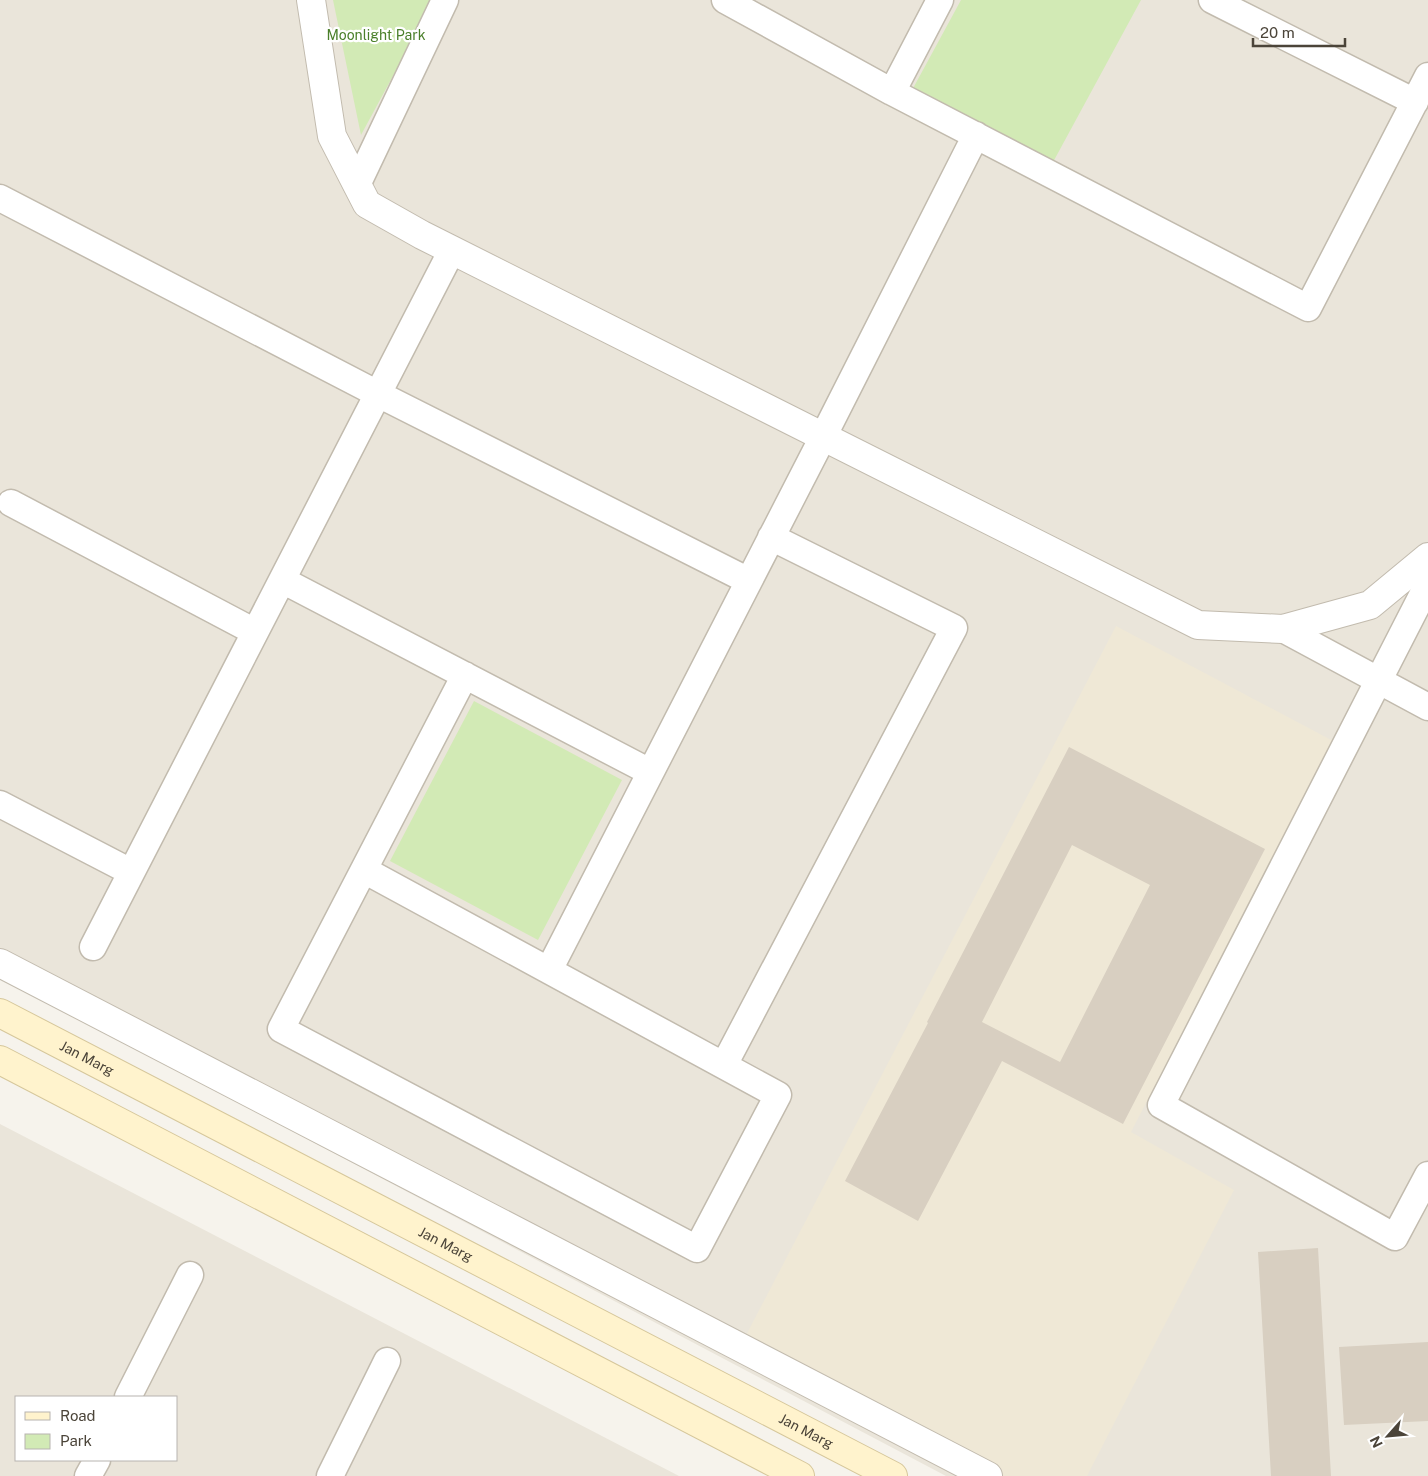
<svg xmlns="http://www.w3.org/2000/svg" width="1428" height="1476" font-family="'Public Sans',sans-serif">
<style>
.residential{fill:#eae5da;fill-rule:evenodd}
.education{fill:#efe8d6}
.park{fill:#d2eab5}
.building{fill:#d8cfc1;fill-rule:evenodd}
.lines{fill:none;stroke-linecap:round;stroke-linejoin:round}
.minor-casing{stroke:#c2bbae;stroke-width:29}
.tertiary-casing{stroke:#c2bbae;stroke-width:30}
.secondary-casing{stroke:#d6c79b;stroke-width:30}
.minor{stroke:#fff;stroke-width:26}
.tertiary{stroke:#fff;stroke-width:28}
.secondary{stroke:#fff3cd;stroke-width:28}
.labels{text-anchor:middle;dominant-baseline:central;stroke-width:4.5;stroke-linejoin:round;paint-order:stroke}
.park-label{font-size:14px;fill:#4a7f2a;stroke:#fff}
.street-label{font-size:14px;fill:#4b4439;stroke:#fff}
</style>
<rect width="100%" height="100%" fill="#f6f3ec"/>
<!-- residential -->
<path class="residential" d="M0,0H1428V1476H946L0,977Z
M0,1124L679,1476H0ZM16,1397H176V1460H16Z"/>
<!-- education -->
<path class="education" d="M1116,626L1333,741L1131,1132L1234,1190L1087,1476H996L742,1343Z"/>
<!-- park -->
<path class="park" d="M333,0H434L361,135Z
M961,0H1141L1052,164L911,92Z
M474,701L622,780L538,940L390,861Z"/>
<!-- building -->
<path class="building" d="M1069,747L1265,849L1123,1124L1002,1061L918,1221L845,1181L928,1023L927,1022ZM1072,845L1150,885L1060,1062L982,1022Z
M1318,1248L1331,1476H1271L1258,1252Z
M1428,1342V1421L1344,1425L1339,1347Z"/>
<g class="lines">
<!-- minor casing -->
<g class="minor-casing">
<path id="minor" d="M725,0L892,92L1308,308L1428,76
M1212,0L1415,102
M892,92L940,0
M357,185L445,0
M0,198L378,394L749,581
M11,503L255,632
M282,580L650,772
M1428,584L1161,1105L1395,1237L1428,1175
M1283,629L1428,707
M0,804L131,872
M364,870L778,1095L697,1249L281,1029L465,675
M93,947L452,250
M549,970L823,437L976,135
M724,1065L954,628L771,537
M128,1397L190,1275
M88,1476L97,1460
M330,1476L387,1361"/>
</g>
<!-- tertiary casing -->
<g class="tertiary-casing">
<path id="tertiary" d="M311,0L332,136L367,204L422,235L1198,625L1283,629L1370,605L1428,557
M0,963L988,1476"/>
</g>
<!-- secondary casing -->
<g class="secondary-casing">
<g id="secondary">
<path id="s1" d="M0,1013L893,1476"/>
<path d="M0,1060L800,1476"/>
</g>
</g>
<!-- minor -->
<use href="#minor" class="minor"/>
<!-- tertiary -->
<use href="#tertiary" class="tertiary"/>
<!-- secondary -->
<use href="#secondary" class="secondary"/>
</g>
<g class="labels">
<!-- park labels -->
<g class="park-label">
<text x="376" y="35">Moonlight Park</text>
</g>
<!-- street labels -->
<g class="street-label">
<text stroke="none"><textPath href="#s1" startOffset="98">Jan Marg</textPath></text>
<text stroke="none"><textPath href="#s1" startOffset="502">Jan Marg</textPath></text>
<text stroke="none"><textPath href="#s1" startOffset="908">Jan Marg</textPath></text>
</g>
</g>
<!-- legend -->
<rect x="15" y="1396" width="162" height="65" fill="#ffffff" stroke="#b7b4b0"/>
<rect x="25" y="1412" width="25" height="8" fill="#fff3cd" stroke="#b7b4b0"/>
<text x="60" y="1421" font-size="15" fill="#4b4439">Road</text>
<rect x="25" y="1434" width="25" height="15" fill="#d2eab5" stroke="#b7b4b0"/>
<text x="60" y="1446" font-size="15" fill="#4b4439">Park</text>
<!-- north arrow -->
<g transform="translate(1388 1436) rotate(243)" stroke="#ffffff" stroke-width="4" paint-order="stroke">
<path d="M0-4L9 19L0 12L-9 19Z" fill="#4b4439"/>
<text y="-8" font-size="14" font-weight="bold" text-anchor="middle" fill="#4b4439">N</text>
</g>
<!-- scale -->
<path d="M1253 38v8h92v-8" fill="none" stroke="#4b4439" stroke-width="2.5"/>
<text x="1260" y="38" font-size="15" fill="#4b4439" stroke="#ffffff" stroke-width="4" paint-order="stroke">20 m</text>
</svg>
